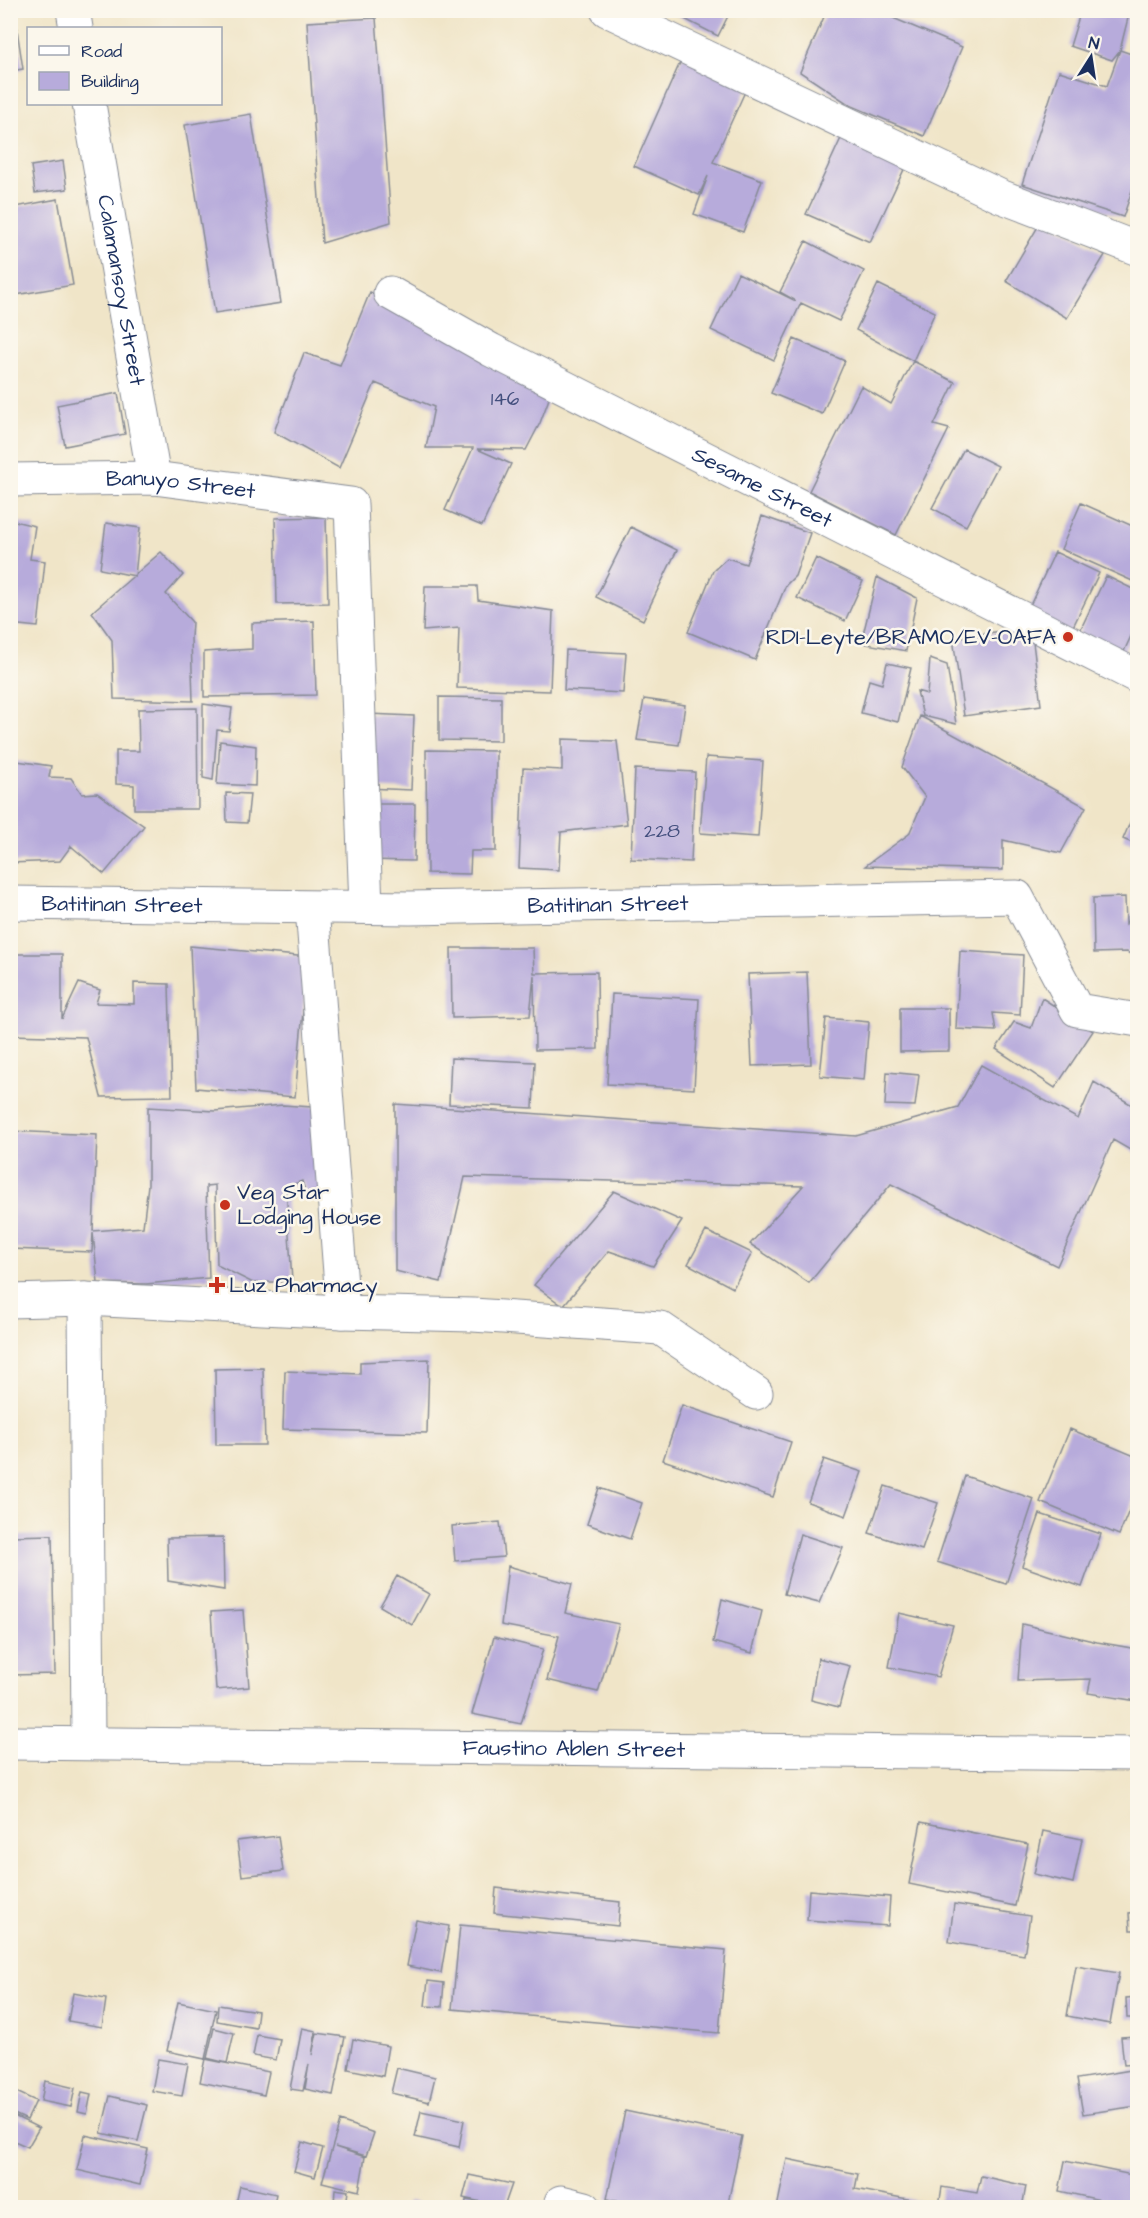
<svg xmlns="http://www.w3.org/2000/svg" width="1148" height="2218" font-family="'Architects Daughter',sans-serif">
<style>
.building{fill:#b7abdb}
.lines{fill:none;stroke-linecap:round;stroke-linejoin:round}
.street-casing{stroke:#868a93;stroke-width:35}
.secondary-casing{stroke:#868a93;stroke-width:35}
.street{stroke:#fff;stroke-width:33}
.secondary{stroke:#fff;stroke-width:33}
.poi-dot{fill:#c8321e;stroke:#fbf7ec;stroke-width:2}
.labels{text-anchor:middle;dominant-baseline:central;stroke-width:5;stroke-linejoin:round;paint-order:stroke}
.number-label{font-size:20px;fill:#424e7d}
.street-label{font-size:22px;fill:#1b2f5e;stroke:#fbf7ec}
.poi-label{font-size:22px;fill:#1b2f5e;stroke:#fbf7ec;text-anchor:start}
</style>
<rect width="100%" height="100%" fill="#fbf7ec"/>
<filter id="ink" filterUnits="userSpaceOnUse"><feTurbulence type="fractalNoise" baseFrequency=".0167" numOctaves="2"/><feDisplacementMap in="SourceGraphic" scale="12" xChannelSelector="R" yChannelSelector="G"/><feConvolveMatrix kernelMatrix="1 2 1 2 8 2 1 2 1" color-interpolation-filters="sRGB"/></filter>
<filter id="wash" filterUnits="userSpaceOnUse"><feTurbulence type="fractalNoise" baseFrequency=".008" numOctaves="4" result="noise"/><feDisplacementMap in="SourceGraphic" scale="24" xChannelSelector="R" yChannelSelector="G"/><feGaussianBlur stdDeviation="1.35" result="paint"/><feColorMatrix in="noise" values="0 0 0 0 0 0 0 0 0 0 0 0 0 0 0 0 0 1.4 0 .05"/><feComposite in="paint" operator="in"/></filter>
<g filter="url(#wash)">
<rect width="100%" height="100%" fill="#f0e5c8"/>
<g id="blocks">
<!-- building -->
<path class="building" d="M10,10H14L23,69L10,71Z
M667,10H731L718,36Z
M827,10H874L962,47L924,136L850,105L800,72Z
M1081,10H1130L1120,50L1112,60L1070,46Z
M376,18L391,222L322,243L307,22Z
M1120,50L1137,56V176L1123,217L1022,184L1059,71L1107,86Z
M683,56L748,85L713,162L762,180L743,232L694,214L708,176L699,195L634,166Z
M251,114L281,303L215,313L185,125Z
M843,134L907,163L870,242L806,214Z
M63,161L67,189L35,193L31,166Z
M58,199L73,285L10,296V208Z
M1043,218L1105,255L1067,318L1006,281Z
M806,241L864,271L839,321L801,303L774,360L711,330L738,273L796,301L780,292Z
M878,284L935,312L913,361L856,330Z
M370,292L553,388L540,423L526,450L477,449L511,464L482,526L445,510L473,448H426L434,407L375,383L339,468L274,432L304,353L340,365Z
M794,339L845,361L822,414L771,393Z
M913,361L955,382L934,425L949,429L896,535L809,491L861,386L891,404Z
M118,393L125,434L65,446L57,405Z
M964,449L998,466L966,526L932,508Z
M1081,503L1137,528V583L1061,549Z
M762,516L810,533L795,576L786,585L755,660L688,632L713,571L727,558L746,564Z
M326,517L328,603L277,604L275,518Z
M10,520L35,526L30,559L45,561L38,627L10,624Z
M106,523L140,528L135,576L100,569Z
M631,527L677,550L643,620L596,597Z
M161,552L183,575L166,594L192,622L191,638L193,701L114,699L112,640L92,612Z
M1055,552L1099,573L1068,637L1025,616Z
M816,558L863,581L845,621L797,598Z
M1106,576L1137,591V623L1120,660L1076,639Z
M877,577L917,598L906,651L861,643Z
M425,586H477L478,600L553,611L550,691L457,688L459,628L423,631Z
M314,621L316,695L204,697V652L252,649V623Z
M1031,627L1041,705L964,716L953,638Z
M566,650L626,653L623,693L564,690Z
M930,659L947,665L956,724L923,716L917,691L927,694Z
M887,663L911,668L898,722L861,713L869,680L882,684Z
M439,697L501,698V741L439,740Z
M644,699L685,705L679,745L637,740Z
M203,704L232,708L229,731L217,730L213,780L203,778Z
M197,708L198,809H134V785L116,784V751H139L138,709Z
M368,714L414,716L411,790L366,788Z
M920,716L1086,807L1061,853L1003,840V870L865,866L909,834L925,797L902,767Z
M562,739L617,741L627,824L561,832L559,870L519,868L523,768L562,770Z
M220,741L256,746L255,786L217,784Z
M426,750L496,751V851H471L470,874L427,873Z
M706,757L763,761L758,837L700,833Z
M10,760L51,766L49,777L71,778L82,794L97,793L144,826L104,874L71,846L60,861L10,863Z
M635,769L695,772L691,862L631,859Z
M226,793L250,794L247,823L227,822Z
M368,804H415L414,861L368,860Z
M1137,806V845L1123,839Z
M1125,897L1126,924L1137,904V958L1127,952L1094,953L1093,898Z
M190,946L308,957L295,1097L196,1088Z
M451,948H533L534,973L597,972L598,1049L535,1050L534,975L530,1016L452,1018Z
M960,951L1023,955L1020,1015L993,1013L996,1031L956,1029Z
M10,954H62V1019L79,983L100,990L96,1003L134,1004V983L169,984L172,1096L101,1097L86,1037L10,1035Z
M807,972L811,1064L752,1066L748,974Z
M612,994L699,999L694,1089L607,1084Z
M1042,998L1093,1031L1055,1088L996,1049L1014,1022L1031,1028Z
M900,1008H949V1051L900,1052Z
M826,1018L869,1022L864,1080L820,1076Z
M451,1058L535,1062L533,1108L449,1104Z
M981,1065L1078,1119L1094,1082L1137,1108V1154L1113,1140L1057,1266L891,1184L809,1283L750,1244L803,1186L465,1177L441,1282L395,1271V1104L856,1136L958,1107Z
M887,1072L919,1075L915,1106L885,1105Z
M283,1105L326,1108L328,1198H307L302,1181L286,1187L292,1281L253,1283L217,1265L215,1185L206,1186L209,1278L146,1284L98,1283L93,1233L92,1252L10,1249V1131L97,1135L93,1231L143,1227L148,1185V1107L215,1111Z
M614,1191L682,1221L653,1266L609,1251L563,1306L534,1285Z
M706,1231L752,1253L733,1288L688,1264Z
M429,1359L427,1433L283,1429L285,1371L360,1374V1362Z
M263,1368L265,1445H216L215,1369Z
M682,1405L791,1442L773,1497L663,1460Z
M1070,1429L1137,1457V1491L1119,1535L1040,1502Z
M824,1459L862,1472L846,1516L808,1502Z
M965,1476L1034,1499L1006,1584L937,1562Z
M885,1486L938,1503L922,1550L869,1533Z
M599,1488L642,1503L630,1539L587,1524Z
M1040,1514L1101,1534L1082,1587L1022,1566Z
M500,1522L504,1557L455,1561L452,1526Z
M800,1534L843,1548L819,1603L784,1594Z
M52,1535L55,1674L10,1675V1536Z
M223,1537L224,1590L168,1581L167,1538Z
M508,1566L572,1584L565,1613L619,1624L598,1692L547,1680L559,1636L501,1625Z
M397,1576L429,1594L412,1625L380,1606Z
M722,1599L762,1611L752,1653L713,1642Z
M243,1610L249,1687L216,1690L211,1612Z
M899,1613L953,1625L938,1677L889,1667Z
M1022,1624L1097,1642L1137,1649V1701L1088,1693L1091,1679L1018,1681Z
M494,1637L543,1649L521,1724L472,1714Z
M818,1658L850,1666L839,1707L811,1700Z
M921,1822L1028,1844L1015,1906L909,1884Z
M1043,1831L1082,1839L1073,1883L1034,1874Z
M278,1836L283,1871L242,1876L237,1841Z
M496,1888L620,1902L618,1926L494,1913Z
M809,1890L890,1897L888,1926L807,1920Z
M954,1904L1030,1916L1024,1955L949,1942Z
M1137,1912V1930H1130L1129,1913Z
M416,1920L449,1926L441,1973L407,1966Z
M460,1925L726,1950L719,2033L452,2009Z
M1076,1966L1119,1973L1110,2024L1067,2016Z
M428,1981L444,1983L442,2007L425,2006Z
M73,1993L106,1999L102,2027L68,2021Z
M1137,1997V2018H1127L1126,1998Z
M178,2002L216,2010L205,2059L167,2051Z
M218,2005L258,2011L256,2028L217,2021Z
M214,2028L234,2033L227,2063L207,2058Z
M302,2028L316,2031L312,2055L317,2033L345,2037L333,2095L305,2089L309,2064L303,2091L290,2089Z
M257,2035L280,2039L276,2060L253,2056Z
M1137,2036V2064L1124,2065L1121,2037Z
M353,2039L388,2046L383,2076L348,2069Z
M158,2059L188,2064L182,2096L152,2091Z
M205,2059L269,2072L264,2095L200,2082Z
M397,2068L435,2077L429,2102L391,2093Z
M1137,2069V2106L1083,2114L1077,2079Z
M45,2081L75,2088L71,2107L41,2101Z
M10,2089L36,2101L27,2120L10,2112Z
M82,2092L91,2094L87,2114L78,2112Z
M110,2096L147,2105L138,2141L101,2133Z
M421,2111L464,2120L459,2147L415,2137Z
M625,2111L742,2136L727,2208H648L607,2199Z
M1134,2112H1137V2128L1136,2129Z
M10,2114L39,2128L28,2147L10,2139Z
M340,2121L374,2133L366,2156L335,2147L365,2157L359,2191L322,2182Z
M85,2135L148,2149L140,2185L77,2170Z
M302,2142L323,2148L315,2177L294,2171Z
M787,2159L858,2174L855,2189L939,2205L942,2187L977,2193L981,2176L1026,2186L1022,2208H777Z
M1065,2161L1137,2176V2208L1059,2191Z
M469,2175L512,2184L504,2207L465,2208L466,2200L491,2204L463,2198Z
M240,2186L276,2194L273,2208H235Z
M335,2189L348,2191L346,2206L334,2204Z
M408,2201L430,2205L429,2208H407Z"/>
</g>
</g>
<g filter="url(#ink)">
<use href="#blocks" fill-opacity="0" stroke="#868a93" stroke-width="1.5"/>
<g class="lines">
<!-- street casing -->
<g class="street-casing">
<g id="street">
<path d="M73,10L76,28"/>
<path d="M607,10L1000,196L1138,249"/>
<path id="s1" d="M89,104L154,478"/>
<path id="s2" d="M390,293L491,350L1138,677"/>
<path id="s3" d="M10,480L154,478L351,504L366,907"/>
<path id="s4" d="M10,903L410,908L1017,897L1077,1010L1138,1020"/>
<path d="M312,908L343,1312L473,1315L660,1328L756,1393"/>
<path d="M85,1299L88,1743"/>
<path d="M10,1301L85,1299L343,1312"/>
<path d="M561,2202L585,2208"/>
</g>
</g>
<!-- secondary casing -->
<g class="secondary-casing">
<g id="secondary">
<path id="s5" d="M10,1743L1138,1754"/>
</g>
</g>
<!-- street -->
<use href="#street" class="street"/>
<!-- secondary -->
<use href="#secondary" class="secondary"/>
</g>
</g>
<!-- markers -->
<g class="poi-dot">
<circle cx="1068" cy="637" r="6"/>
<circle cx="225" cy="1205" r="6"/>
<path d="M214 1276h6v6h6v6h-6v6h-6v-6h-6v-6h6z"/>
</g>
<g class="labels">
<!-- number labels -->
<g class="number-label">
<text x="505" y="399">146</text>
<text x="662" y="831">228</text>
</g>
<!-- street labels -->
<g class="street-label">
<text stroke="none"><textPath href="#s1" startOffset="189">Calamansoy Street</textPath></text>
<text stroke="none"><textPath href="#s3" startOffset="171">Banuyo Street</textPath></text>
<text stroke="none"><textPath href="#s2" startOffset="420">Sesame Street</textPath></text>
<text stroke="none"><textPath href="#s4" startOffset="598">Batitinan Street</textPath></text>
<text stroke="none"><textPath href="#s4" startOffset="112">Batitinan Street</textPath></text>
<text stroke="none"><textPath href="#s5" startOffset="564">Faustino Ablen Street</textPath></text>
</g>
<!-- poi labels -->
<g class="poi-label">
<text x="1056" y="637" text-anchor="end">RDI-Leyte/BRAMO/EV-OAFA</text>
<text x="237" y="1192">Veg Star<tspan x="237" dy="25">Lodging House</tspan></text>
<text x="229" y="1285">Luz Pharmacy</text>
</g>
</g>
<!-- margin -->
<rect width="1148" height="2218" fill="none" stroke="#fbf7ec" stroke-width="36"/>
<!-- legend -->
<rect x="27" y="27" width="195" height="78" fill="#fbf7ec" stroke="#a1a7b3" stroke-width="1.5"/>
<rect x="39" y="46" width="30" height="9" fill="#ffffff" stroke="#a1a7b3" stroke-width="1.5"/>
<text x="81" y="57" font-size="18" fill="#1b2f5e">Road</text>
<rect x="39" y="72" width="30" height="18" fill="#b7abdb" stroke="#a1a7b3" stroke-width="1.5"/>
<text x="81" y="87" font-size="18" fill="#1b2f5e">Building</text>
<!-- north arrow -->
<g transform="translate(1091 57) rotate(12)" stroke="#fbf7ec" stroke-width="4.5" paint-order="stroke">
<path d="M0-4.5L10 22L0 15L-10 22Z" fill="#1b2f5e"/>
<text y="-9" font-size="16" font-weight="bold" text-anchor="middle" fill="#1b2f5e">N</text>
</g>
</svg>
